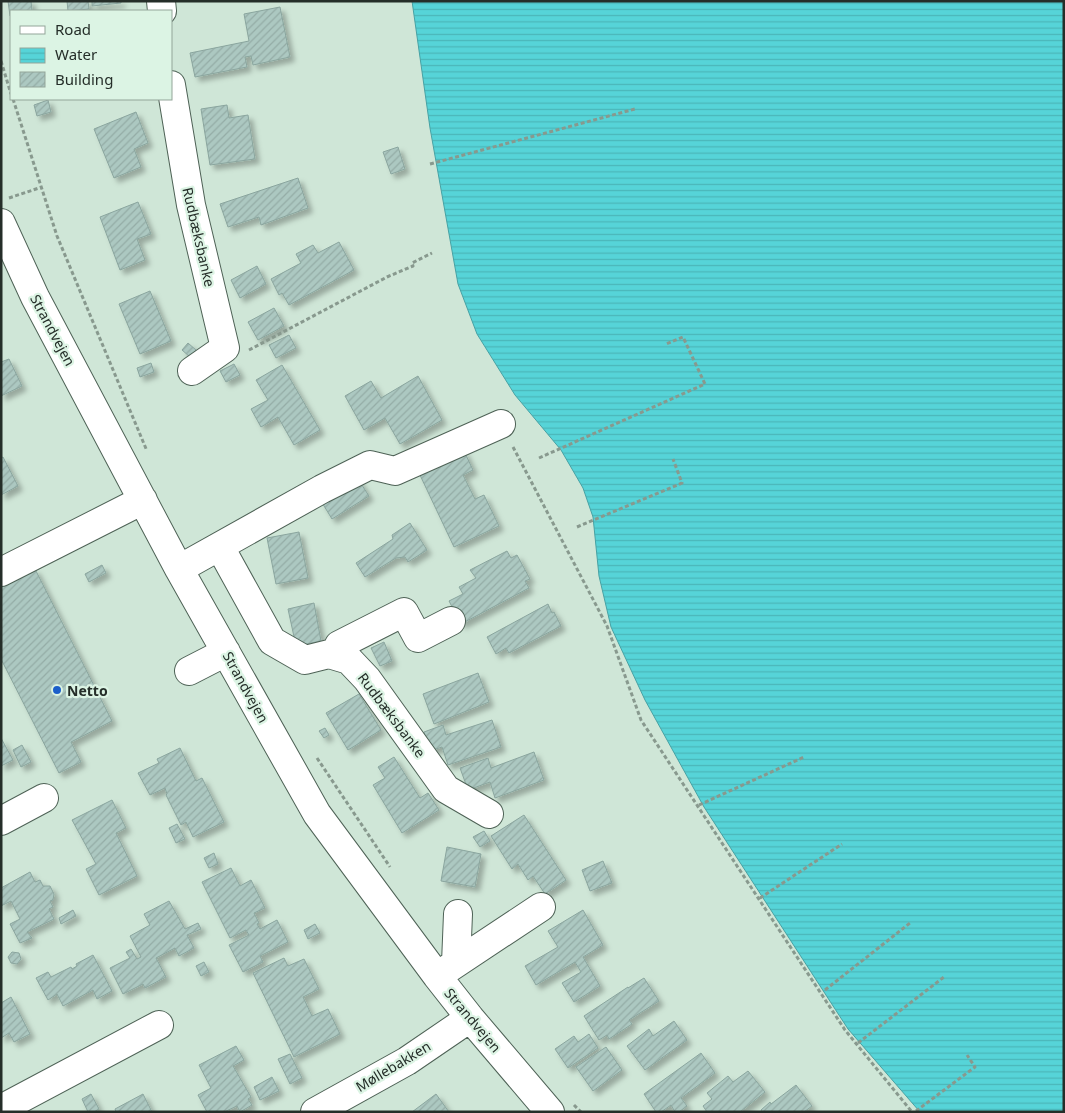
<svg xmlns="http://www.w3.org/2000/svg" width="1065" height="1113" font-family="'Noto Sans',sans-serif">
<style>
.water{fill:url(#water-rules);stroke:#47a2a4}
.building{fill:url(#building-hatch);stroke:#8aa59e;filter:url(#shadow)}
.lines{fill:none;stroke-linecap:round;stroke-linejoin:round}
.minor-casing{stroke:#4e6256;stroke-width:30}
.path{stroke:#88998e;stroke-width:3;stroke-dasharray:4 2.5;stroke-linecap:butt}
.minor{stroke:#fff;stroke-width:28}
.poi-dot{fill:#1b5fca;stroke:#dcf4e4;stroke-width:2}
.labels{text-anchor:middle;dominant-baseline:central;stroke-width:4.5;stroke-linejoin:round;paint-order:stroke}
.street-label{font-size:14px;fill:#252e29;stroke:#dcf4e4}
.poi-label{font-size:14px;font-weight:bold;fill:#252e29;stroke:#dcf4e4;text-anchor:start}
</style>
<defs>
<pattern id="water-rules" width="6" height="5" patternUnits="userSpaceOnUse" patternTransform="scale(1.25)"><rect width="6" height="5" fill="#56d4d8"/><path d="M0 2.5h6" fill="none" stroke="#4bb6b9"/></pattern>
<pattern id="building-hatch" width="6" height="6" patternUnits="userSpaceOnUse" patternTransform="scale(1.25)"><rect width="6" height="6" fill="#acc8c1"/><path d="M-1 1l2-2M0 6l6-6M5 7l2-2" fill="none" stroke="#94aca6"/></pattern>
<filter id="shadow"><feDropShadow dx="4.5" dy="4.5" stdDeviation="2.5" flood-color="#0004"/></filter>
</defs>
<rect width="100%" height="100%" fill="#cfe6d7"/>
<!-- water -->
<path class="water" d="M412,1H1064V1112H920L848,1029L704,807L645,700L611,627L599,576L593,517L583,488L561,450L515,395L477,334L458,284L430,128Z"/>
<!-- building -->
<path class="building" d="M8,1H31L32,11H11V16H10Z
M67,1H88L89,9L68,11Z
M92,1H121V3L92,6Z
M280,7L290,57L253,65L251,56L245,57L247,67L195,77L190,53L249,41L244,14Z
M48,100L51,112L37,116L34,105Z
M227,105L229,118L248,115L255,159L210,165L201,109Z
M136,112L148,143L134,149L141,167L114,178L94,129Z
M398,147L405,169L391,174L383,152Z
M298,178L308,208L261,225L259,217L228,227L220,204Z
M138,202L151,234L137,239L145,260L120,270L100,217Z
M339,242L354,270L289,305L282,293L279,295L271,279L301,263L296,254L313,245L318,253Z
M257,266L266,284L240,298L231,280Z
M150,291L171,341L140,354L119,304Z
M274,308L284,326L258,340L248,322Z
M289,335L296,348L276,358L269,345Z
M188,343L196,350L190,357L182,350Z
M9,359L22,386L1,396V362Z
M151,363L154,372L140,377L137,368Z
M234,364L240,375L226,382L220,371Z
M282,365L320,430L294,445L278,417L261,427L251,409L268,400L256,380Z
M418,376L442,420L400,444L385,418L364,430L345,396L371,381L381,398Z
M464,451L473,470L463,475L475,499L484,495L499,526L454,547L419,473Z
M3,457L18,486L1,495V458Z
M358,479L369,496L332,519L321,501Z
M410,523L427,550L408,562L405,557L396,558L365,577L356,563L393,539L392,535Z
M299,532L308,578L276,584L267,538Z
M507,551L511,558L517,555L530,579L525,581L529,588L461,624L449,601L463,594L459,587L476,578L470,570Z
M102,565L106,573L89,582L85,574Z
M35,569L112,721L71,742L81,762L59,773L1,659V586Z
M314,603L321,641L296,646L288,609Z
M548,604L552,613L554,612L561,626L509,653L506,648L496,654L487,637Z
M384,642L392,661L380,666L371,648Z
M478,673L489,702L434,724L423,694Z
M359,694L381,730L348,750L326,713Z
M492,720L501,747L448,765L442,747L430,751L424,732L443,725L446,735Z
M325,728L329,735L324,738L319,731Z
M1,738L13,760L1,766Z
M22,745L31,762L21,767L13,750Z
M180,748L196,781L202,778L224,822L193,837L186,822L181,825L166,795L167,794L165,788L150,795L138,773L159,763L157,759Z
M534,752L544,780L495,798L490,782L468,790L460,768L488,758L491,768Z
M394,757L420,798L428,793L439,810L402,833L373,785L385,778L378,767Z
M112,800L126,828L116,833L137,876L99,895L86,869L96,864L72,820Z
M524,815L566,880L545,894L533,876L528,880L518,864L512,869L491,836Z
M177,824L185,839L176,843L169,828Z
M484,831L490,841L480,847L473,837Z
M447,847L481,854L475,887L441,881Z
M214,853L218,864L209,868L204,858Z
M603,861L612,883L590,891L582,870Z
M231,868L240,886L251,880L265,908L254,913L259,923L257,924L260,929L277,920L288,942L260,956L263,962L243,972L229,945L249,935L246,930L230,938L202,882Z
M30,872L35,882L40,880L43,886H50L54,894L53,900L50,901L53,907L49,909L54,919L27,932L32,938L20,943L10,924L20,919L11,901L1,906V888Z
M169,901L185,929L198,923L201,929L187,935L194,948L179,956L175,948L156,958L166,977L145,988L143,984L123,994L110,968L130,958L126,952L131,949L137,959L141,957L130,936L150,925L144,914Z
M73,910L76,916L61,924L59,918Z
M583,910L603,945L583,957L600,986L574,1002L562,983L581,972L575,962L536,985L525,966L558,947L548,931Z
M315,924L320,933L308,939L304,930Z
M12,952L19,953L21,959L17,964L11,963L8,957Z
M93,955L112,991L97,999L93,990L63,1006L57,994L48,1000L36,978L48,972L51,977L71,967L72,969L77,966L76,964Z
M284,958L288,966L304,959L319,989L303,997L312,1016L328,1009L340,1034L294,1057L253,973Z
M204,962L209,972L201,976L196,966Z
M644,978L659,1001L629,1020L632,1024L609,1039L607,1035L599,1040L584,1016L628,987V988Z
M11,997L30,1034L14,1042L9,1033L1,1038V1003Z
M674,1021L687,1040L645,1070L627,1046L649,1029L653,1036Z
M589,1034L598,1048L568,1068L555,1049L574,1036L578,1042Z
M236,1046L244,1060L233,1066L251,1097L248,1099L252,1105L240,1112L237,1106L224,1112H207L198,1095L211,1088L199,1065Z
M606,1047L622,1070L593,1091L576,1067Z
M701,1053L715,1073L681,1098L687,1106L679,1112H675L671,1105L661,1112H656L644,1094Z
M290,1054L302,1078L290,1084L278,1059Z
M748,1071L765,1092L740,1112H707L703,1106L712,1099L707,1093L728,1076L733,1082Z
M272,1077L279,1091L260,1100L254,1087Z
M796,1085L812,1106L804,1112H762L761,1110L770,1102L771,1104Z
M91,1094L99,1109L94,1112H88L82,1099Z
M143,1094L152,1112H116L115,1109Z
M436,1094L449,1112H412Z"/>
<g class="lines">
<!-- minor casing -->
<g class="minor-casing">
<path id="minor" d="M161,1L162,11
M171,85L191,205L225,348L192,371
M1,223L35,297L179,569L317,814L437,976L470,1018L550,1112
M220,547L272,641L305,660L329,654L349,660L367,679L446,789L489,814
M179,569L322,489L370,465L395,471L501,424
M1,572L143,500
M335,655L339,645L404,612L418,638L451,621
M189,671L226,652
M1,821L44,798
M456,963L458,914
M437,976L541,907
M1,1109L159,1025
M315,1112L407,1061L470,1018"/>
</g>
<!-- path -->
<path class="path" d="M1,61L11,94
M13,99L57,236L147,451
M430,164L635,109
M9,198L42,187
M249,350L387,277L413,266L412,263L432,253
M513,447L607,626L641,720L845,1030L912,1112
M539,458L705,384L683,337L666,344
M577,527L682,483L673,459
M317,758L390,867
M699,805L804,757
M760,898L842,844
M825,990L910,923
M858,1043L944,977
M574,1105L581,1112
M916,1111L975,1067L967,1055"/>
<!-- minor -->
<use href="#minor" class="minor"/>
</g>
<!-- markers -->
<circle class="poi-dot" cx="57" cy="690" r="5"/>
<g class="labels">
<!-- street labels -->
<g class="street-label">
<text transform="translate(199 237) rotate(77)">Rudbæksbanke</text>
<text transform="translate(53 330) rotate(62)">Strandvejen</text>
<text transform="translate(246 687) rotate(61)">Strandvejen</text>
<text transform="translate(392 715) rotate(53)">Rudbæksbanke</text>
<text transform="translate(473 1020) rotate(50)">Strandvejen</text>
<text transform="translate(393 1066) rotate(-31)">Møllebakken</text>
</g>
<!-- poi labels -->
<g class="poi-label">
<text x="67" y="690">Netto</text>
</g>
</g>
<!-- border -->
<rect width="1065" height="1113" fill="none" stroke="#252e29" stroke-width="5"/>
<!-- legend -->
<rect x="10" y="10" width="162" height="90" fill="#dcf4e4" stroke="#93a599"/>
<rect x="20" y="26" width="25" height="8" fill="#ffffff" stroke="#93a599"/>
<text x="55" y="35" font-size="15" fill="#252e29">Road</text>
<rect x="20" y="48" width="25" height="15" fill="url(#water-rules)" stroke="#93a599"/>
<text x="55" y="60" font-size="15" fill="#252e29">Water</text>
<rect x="20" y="72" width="25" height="15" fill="url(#building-hatch)" stroke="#93a599"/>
<text x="55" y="85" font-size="15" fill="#252e29">Building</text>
</svg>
